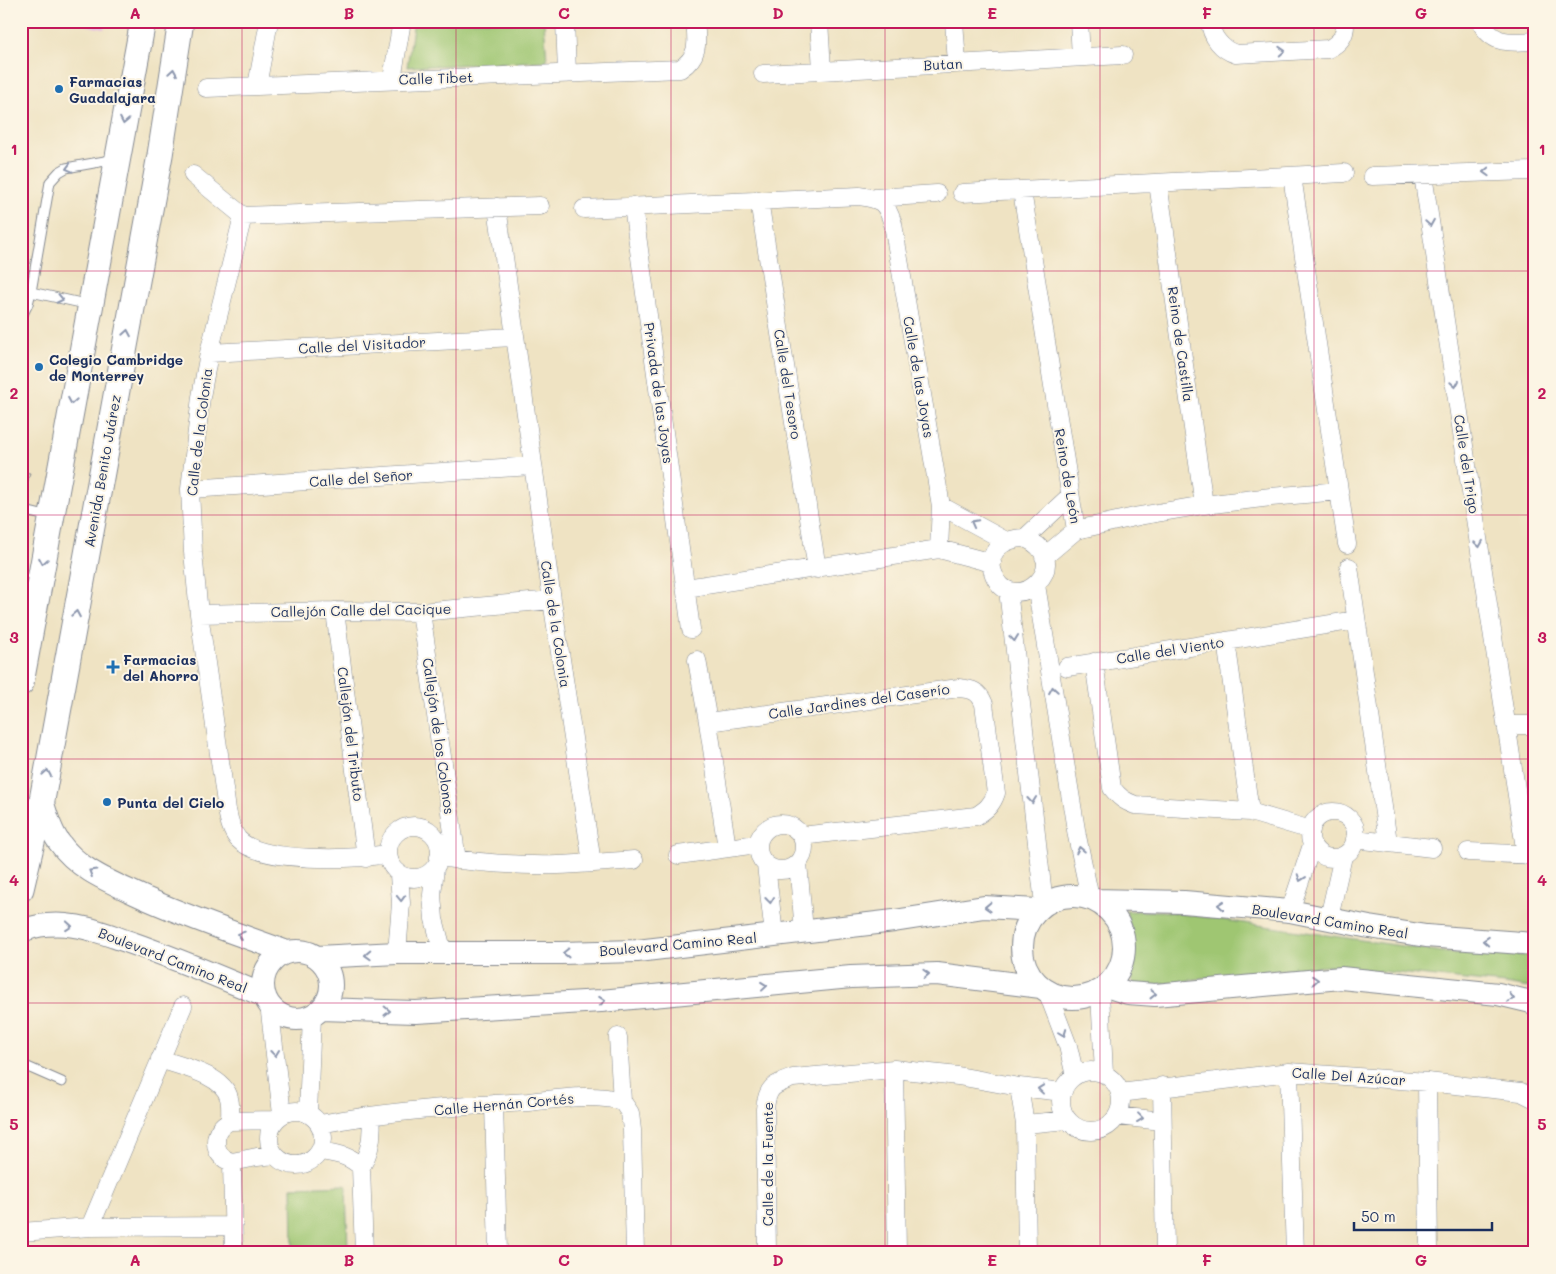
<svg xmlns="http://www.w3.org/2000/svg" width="1556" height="1274" font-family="Mali,sans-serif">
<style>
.green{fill:#9fc672;stroke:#5d7a68}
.building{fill:#e2ace7}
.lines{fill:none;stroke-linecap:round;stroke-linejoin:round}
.service-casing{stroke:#858990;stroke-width:11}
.minor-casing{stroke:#858990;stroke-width:19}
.tertiary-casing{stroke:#858990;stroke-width:24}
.secondary-casing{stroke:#858990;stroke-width:27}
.service{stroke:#fff;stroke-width:9}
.minor{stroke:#fff;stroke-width:18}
.tertiary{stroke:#fff;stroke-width:22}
.secondary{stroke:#fff;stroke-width:25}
.oneway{stroke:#8d97ae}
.grid{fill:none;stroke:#c2185b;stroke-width:1;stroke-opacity:0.55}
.poi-dot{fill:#1f6fb2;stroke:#fcf5e5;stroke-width:2}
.labels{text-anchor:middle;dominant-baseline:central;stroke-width:4;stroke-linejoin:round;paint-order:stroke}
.street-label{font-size:14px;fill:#1b2f5e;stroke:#fcf5e5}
.poi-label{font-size:14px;font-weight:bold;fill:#1b2f5e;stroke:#fcf5e5;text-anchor:start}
.neatline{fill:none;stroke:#c2185b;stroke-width:2}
.grid-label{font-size:16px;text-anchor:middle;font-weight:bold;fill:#c2185b}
</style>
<rect width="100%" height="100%" fill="#fcf5e5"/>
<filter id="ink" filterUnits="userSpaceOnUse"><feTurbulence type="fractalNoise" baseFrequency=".02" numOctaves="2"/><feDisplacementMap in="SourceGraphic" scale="10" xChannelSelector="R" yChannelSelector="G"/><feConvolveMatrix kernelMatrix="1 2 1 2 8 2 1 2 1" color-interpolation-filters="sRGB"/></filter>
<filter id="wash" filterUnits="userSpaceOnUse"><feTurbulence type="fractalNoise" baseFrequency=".0096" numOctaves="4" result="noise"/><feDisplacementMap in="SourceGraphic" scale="20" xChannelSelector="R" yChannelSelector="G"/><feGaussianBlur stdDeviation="1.12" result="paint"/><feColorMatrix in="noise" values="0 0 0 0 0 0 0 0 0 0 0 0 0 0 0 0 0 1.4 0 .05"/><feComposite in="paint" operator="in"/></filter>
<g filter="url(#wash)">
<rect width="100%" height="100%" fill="#efe3c3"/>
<!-- green -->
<path class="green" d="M414,21H544L547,61L407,67Z
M1126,911H1162L1450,953L1535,956V989L1505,984L1330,966L1240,973L1148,986H1134C1128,973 1133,961 1133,947C1133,935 1129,923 1126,911Z
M346,1185L348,1253H293L292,1187Z"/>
<g id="blocks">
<!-- building -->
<path class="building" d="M68,21H105L104,29Z
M21,472L30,473L22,502H21Z"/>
</g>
</g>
<g filter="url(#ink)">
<use href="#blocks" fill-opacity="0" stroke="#858990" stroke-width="1"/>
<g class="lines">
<!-- service casing -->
<g class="service-casing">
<path id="service" d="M31,292L90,305
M21,318L28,304L31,292L50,182L59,172L66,168L116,159
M21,510L50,517
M21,1064L62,1082"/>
</g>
<!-- minor casing -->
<g class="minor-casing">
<path id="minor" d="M269,21L257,86L680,69C700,56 697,42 695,21
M565,21L567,73
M819,21L822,70
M954,21L957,63
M1079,21L1081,57
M1210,21C1211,37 1222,50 1236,54L1328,49C1340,43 1346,36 1345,21
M1480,21C1493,46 1510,42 1535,41
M763,74L1123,55
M392,79L402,21
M206,88L257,86
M193,175L243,216
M1423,175L1526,855
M1292,176L1347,544
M1372,176L1535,171
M1158,183L1204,505
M1022,191L1076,530
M962,193L1344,173
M875,198L937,194
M759,200L817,569
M633,206L691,629
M497,207L552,600L592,863
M584,209L859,196C882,199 886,202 893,224L941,506L939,549
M243,216L209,353L201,397L190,489L193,552L199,614L227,810C229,820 231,831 238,839C261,864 355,859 388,854
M243,216L540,206
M209,353L514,337
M190,489L532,466
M941,506L1006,541
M1025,538C1079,562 1014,621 994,575C984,552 1004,538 1025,538L1070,496
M1044,557L1076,530L1139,516L1204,505L1271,497L1339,491
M1349,567L1388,842
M1036,585L1077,836L1090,898
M686,588L939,549L992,563
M1008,590L1044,904
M335,611L366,858
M421,612L457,860
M199,614L335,611L421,612L552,600
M1226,641L1250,812
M697,660L708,722L727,848
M1094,662L1112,788C1119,797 1124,801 1135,805L1250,812L1311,830
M1067,667L1356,620
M708,722L959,688C972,689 979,691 984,704L996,793C992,805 986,810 976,816L801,836
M1506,725H1535
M1310 835a23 23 0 1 1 46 0a23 23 0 1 1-46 0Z
M758 847a23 23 0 1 1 46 0a23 23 0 1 1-46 0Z
M388 852a26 26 0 1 1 52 0a26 26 0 1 1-52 0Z
M1355,839L1432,848
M1468,852L1535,855
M678,855L757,844
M439,857C479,863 518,866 558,865C583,864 609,862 634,860
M798,863L804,931
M766,865L774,935
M435,868L432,895L434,919L443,953
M1290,911L1312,845
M1329,918L1343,856
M397,953L401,903L399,874
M1047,991L1068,1046L1075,1076
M1100,992L1104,1074
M269,1004L282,1114
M618,1037L622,1101
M160,1059C180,1066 224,1075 229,1098C231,1105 230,1114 230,1121C211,1129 211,1157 232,1162L234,1253
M894,1069L897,1253
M1061 1101a30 30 0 1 1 60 0a30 30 0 1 1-60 0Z
M1289,1072L1295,1253
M1427,1082L1429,1253
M1162,1086L1165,1253
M1019,1087L1025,1124L1027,1253
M1120,1093L1289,1072L1427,1082L1521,1092L1535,1099
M494,1104L498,1253
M269 1138a27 27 0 1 1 54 0a27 27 0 1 1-54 0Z
M308,1113L312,1016
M1118,1116L1162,1121
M230,1121L275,1120
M320,1124C388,1111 459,1106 528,1102C559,1099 592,1093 622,1101L630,1113L632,1130L635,1253
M1025,1124L1068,1120
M321,1151C337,1154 349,1155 361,1167
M232,1162L257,1157L274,1155
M90,1227L183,1006
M21,1232L90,1227L233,1226
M364,1253L361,1167C371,1151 373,1135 371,1116
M767,1253L765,1109C767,1087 773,1085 793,1078L894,1069L958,1076L1019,1087L1063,1092"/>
</g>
<!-- tertiary casing -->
<g class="tertiary-casing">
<path id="tertiary" d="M42,800C46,814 50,830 59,842C77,868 106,880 134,893C183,916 235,933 287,952
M1022 947a51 51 0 1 1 102 0a51 51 0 1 1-102 0Z
M1095,900L1184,902L1290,911L1369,927L1426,936L1535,944
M21,932C35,924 58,923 74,926C93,928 111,936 129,942C175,958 220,977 265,996
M263 985a34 34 0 1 1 68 0a34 34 0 1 1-68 0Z
M317,957L397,953H561L637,951L894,921L984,907L1037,910
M1106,986L1128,993L1155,995L1341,978L1498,994L1535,1003
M321,1009L416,1012L601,1001L851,977L937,974L1041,987"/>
</g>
<!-- secondary casing -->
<g class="secondary-casing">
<path id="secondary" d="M21,683L143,21
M21,889L42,800L160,155L181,21"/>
</g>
<!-- service -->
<use href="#service" class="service"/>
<!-- minor -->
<use href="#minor" class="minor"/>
<!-- tertiary -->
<use href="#tertiary" class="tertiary"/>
<!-- secondary -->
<use href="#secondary" class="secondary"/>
</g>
<!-- one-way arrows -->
<defs><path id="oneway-chevron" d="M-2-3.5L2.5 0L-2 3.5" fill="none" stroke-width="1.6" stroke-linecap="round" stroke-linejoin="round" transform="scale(1.25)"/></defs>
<g class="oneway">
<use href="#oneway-chevron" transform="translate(1282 51) rotate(-3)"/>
<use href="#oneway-chevron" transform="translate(173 72) rotate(-81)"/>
<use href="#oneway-chevron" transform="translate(124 121) rotate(101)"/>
<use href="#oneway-chevron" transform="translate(69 168) rotate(165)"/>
<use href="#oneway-chevron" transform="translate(1486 172) rotate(178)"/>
<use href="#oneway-chevron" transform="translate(1430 223) rotate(81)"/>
<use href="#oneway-chevron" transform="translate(60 299) rotate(12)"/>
<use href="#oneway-chevron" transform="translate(127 333) rotate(-80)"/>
<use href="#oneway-chevron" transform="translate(1455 384) rotate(81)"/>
<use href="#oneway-chevron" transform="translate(72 401) rotate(100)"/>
<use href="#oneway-chevron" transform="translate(974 523) rotate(-152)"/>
<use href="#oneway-chevron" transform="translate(1479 544) rotate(81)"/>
<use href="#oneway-chevron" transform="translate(43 561) rotate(100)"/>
<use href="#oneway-chevron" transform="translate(76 614) rotate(-80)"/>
<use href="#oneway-chevron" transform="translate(1014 638) rotate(84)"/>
<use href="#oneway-chevron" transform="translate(1053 690) rotate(-99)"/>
<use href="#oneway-chevron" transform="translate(47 773) rotate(-80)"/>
<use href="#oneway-chevron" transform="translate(1032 800) rotate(84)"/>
<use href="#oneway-chevron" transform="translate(1080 850) rotate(-102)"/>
<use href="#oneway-chevron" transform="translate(92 872) rotate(-149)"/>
<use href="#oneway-chevron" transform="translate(1301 878) rotate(109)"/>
<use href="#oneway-chevron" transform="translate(401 898) rotate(88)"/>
<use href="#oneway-chevron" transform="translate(770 900) rotate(83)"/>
<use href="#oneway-chevron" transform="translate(1221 905) rotate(-175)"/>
<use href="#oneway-chevron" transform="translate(988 907) rotate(178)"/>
<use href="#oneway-chevron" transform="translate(69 926) rotate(5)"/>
<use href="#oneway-chevron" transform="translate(241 935) rotate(-161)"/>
<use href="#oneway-chevron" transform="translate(1486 941) rotate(-176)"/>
<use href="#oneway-chevron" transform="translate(566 953) rotate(179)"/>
<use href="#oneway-chevron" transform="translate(368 955) rotate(178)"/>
<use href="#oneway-chevron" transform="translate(926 974) rotate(-2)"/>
<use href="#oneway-chevron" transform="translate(1315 980) rotate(-4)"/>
<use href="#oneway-chevron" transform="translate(764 986) rotate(-6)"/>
<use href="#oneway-chevron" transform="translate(1153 994)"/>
<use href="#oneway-chevron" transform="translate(1511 998) rotate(14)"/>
<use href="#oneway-chevron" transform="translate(602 1001) rotate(-4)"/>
<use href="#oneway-chevron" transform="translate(387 1011) rotate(1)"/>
<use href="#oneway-chevron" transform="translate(1063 1033) rotate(69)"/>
<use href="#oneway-chevron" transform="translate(275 1053) rotate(83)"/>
<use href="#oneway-chevron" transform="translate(1041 1089) rotate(-174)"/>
<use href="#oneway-chevron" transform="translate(1140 1118) rotate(7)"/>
</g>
</g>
<!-- grid -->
<path class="grid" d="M242,21V1253M456,21V1253M671,21V1253M885,21V1253M1100,21V1253M1314,21V1253M21,271H1535M21,515H1535M21,759H1535M21,1003H1535"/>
<!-- markers -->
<g class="poi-dot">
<circle cx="59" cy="89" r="5"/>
<circle cx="39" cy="367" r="5"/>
<path d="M110.5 659.5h5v5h5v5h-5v5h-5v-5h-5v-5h5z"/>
<circle cx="107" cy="802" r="5"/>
</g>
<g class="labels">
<!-- street labels -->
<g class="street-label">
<text transform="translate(943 64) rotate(-3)">Butan</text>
<text transform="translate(436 78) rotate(-2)">Calle Tibet</text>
<text transform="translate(1181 344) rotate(82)">Reino de Castilla</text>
<text transform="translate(362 345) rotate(-3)">Calle del Visitador</text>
<text transform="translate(919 377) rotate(80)">Calle de las Joyas</text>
<text transform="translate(788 384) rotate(81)">Calle del Tesoro</text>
<text transform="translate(659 393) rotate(82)">Privada de las Joyas</text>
<text transform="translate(199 432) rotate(-83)">Calle de la Colonia</text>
<text transform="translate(1467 464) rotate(81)">Calle del Trigo</text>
<text transform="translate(102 471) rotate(-80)">Avenida Benito Juárez</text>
<text transform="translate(1068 476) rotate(80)">Reino de León</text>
<text transform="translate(361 478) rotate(-4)">Calle del Señor</text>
<text transform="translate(361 610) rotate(-1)">Callejón Calle del Cacique</text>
<text transform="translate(556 624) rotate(81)">Calle de la Colonia</text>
<text transform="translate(1170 650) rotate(-9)">Calle del Viento</text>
<text transform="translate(859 701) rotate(-8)">Calle Jardines del Caserío</text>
<text transform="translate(351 734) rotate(83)">Callejón del Tributo</text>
<text transform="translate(439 736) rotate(82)">Callejón de los Colonos</text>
<text transform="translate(1330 921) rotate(9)">Boulevard Camino Real</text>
<text transform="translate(678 944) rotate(-5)">Boulevard Camino Real</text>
<text transform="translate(173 960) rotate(21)">Boulevard Camino Real</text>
<text transform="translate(1349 1076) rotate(4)">Calle Del Azúcar</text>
<text transform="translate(504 1104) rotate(-5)">Calle Hernán Cortés</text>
<text transform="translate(767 1164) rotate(-90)">Calle de la Fuente</text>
</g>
<!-- poi labels -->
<g class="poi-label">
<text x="69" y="81">Farmacias<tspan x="69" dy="16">Guadalajara</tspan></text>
<text x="49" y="359">Colegio Cambridge<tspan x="49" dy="16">de Monterrey</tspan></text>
<text x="123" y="659">Farmacias<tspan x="123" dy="16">del Ahorro</tspan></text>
<text x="117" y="802">Punta del Cielo</text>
</g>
</g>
<!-- margin -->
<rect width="1556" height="1274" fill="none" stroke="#fcf5e5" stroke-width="55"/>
<!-- scale -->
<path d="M1354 1222v8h138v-8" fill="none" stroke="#1b2f5e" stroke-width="2.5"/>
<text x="1361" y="1222" font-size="15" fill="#1b2f5e" stroke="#fcf5e5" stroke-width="4" paint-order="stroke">50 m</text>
<rect x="28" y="28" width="1500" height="1218" class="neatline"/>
<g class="grid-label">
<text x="135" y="19">A</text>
<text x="349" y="19">B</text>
<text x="564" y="19">C</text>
<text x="778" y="19">D</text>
<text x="992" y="19">E</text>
<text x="1207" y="19">F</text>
<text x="1421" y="19">G</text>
<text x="14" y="155">1</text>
<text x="1542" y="155">1</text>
<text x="14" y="399">2</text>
<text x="1542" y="399">2</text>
<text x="14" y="643">3</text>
<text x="1542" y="643">3</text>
<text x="14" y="886">4</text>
<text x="1542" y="886">4</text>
<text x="14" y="1130">5</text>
<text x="1542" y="1130">5</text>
<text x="135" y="1266">A</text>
<text x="349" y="1266">B</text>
<text x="564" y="1266">C</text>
<text x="778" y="1266">D</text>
<text x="992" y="1266">E</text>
<text x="1207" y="1266">F</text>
<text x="1421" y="1266">G</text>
</g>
</svg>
